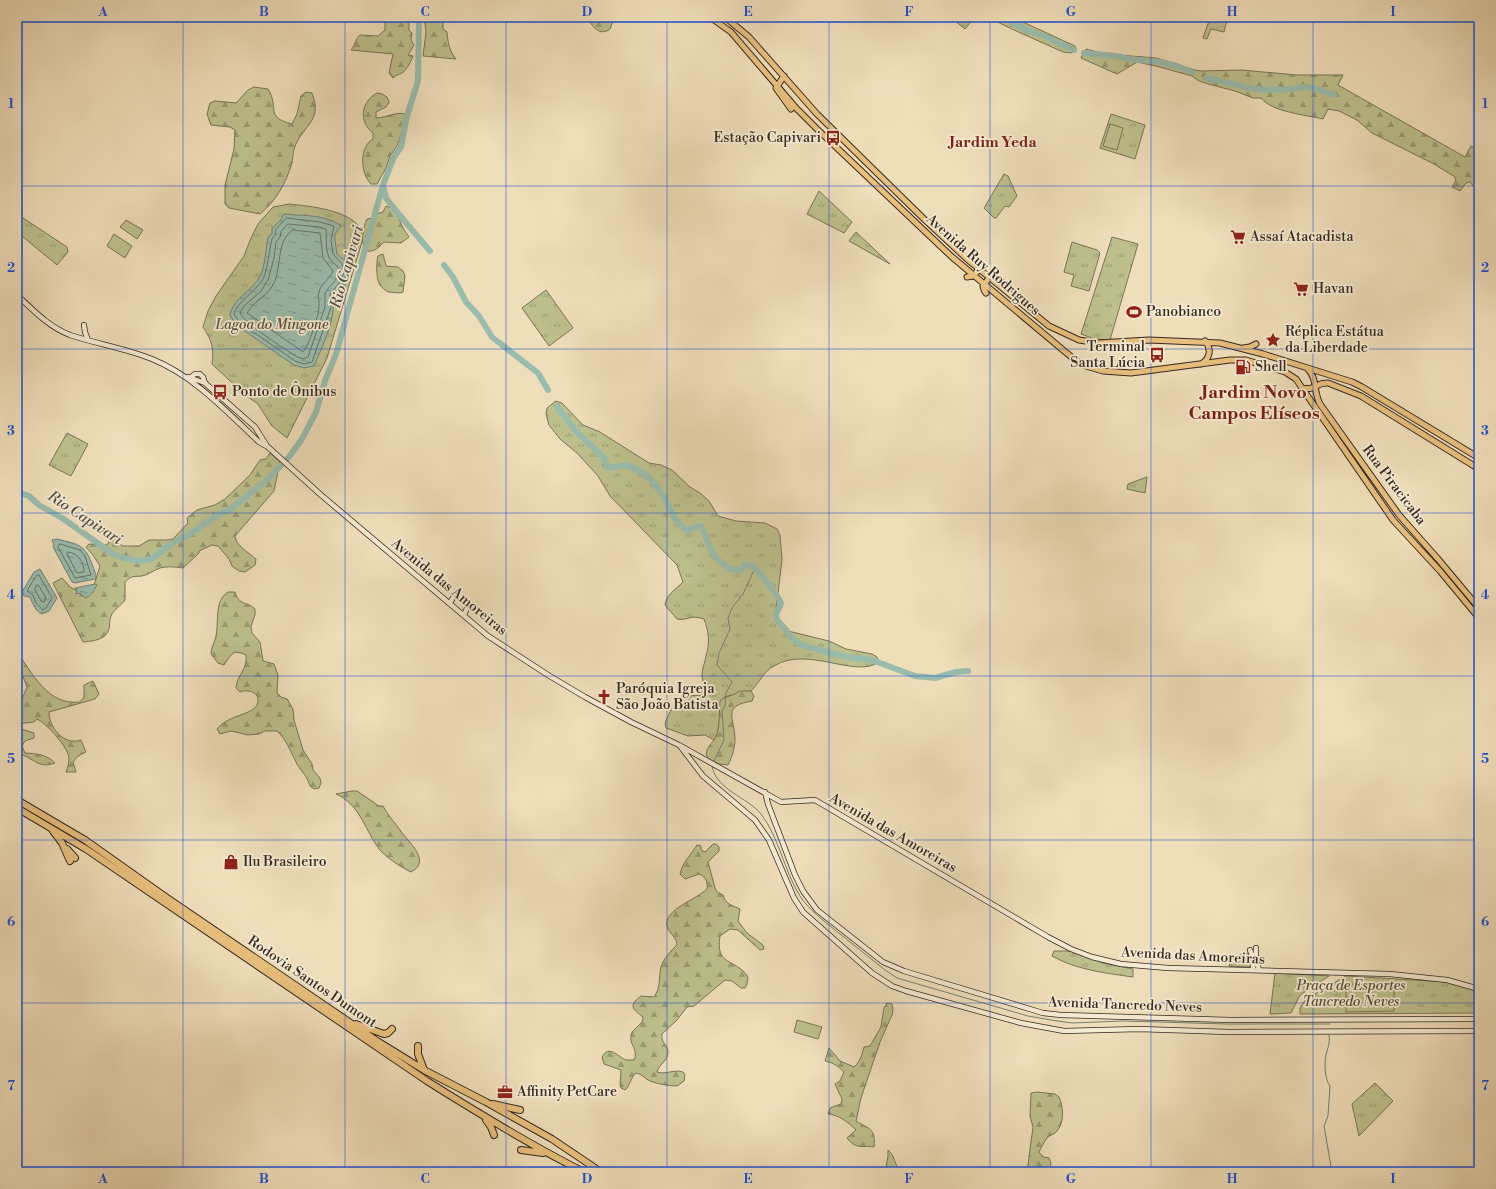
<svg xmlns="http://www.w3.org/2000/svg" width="1496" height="1189" font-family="'Libre Bodoni',serif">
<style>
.grass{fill:url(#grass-tufts);stroke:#797457}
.forest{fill:url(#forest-firs);stroke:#797457}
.pitch{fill:#bdc08d;stroke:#797457}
.water{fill:url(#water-ripples);stroke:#728175}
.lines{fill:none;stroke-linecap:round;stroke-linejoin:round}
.shore{stroke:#687267;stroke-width:1}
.stream{stroke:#728175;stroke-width:1}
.river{stroke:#9abcad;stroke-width:6}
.secondary-casing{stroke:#352921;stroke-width:6}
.primary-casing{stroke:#352921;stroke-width:7}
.motorway-casing{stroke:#352921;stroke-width:8}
.secondary{stroke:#f5ead2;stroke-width:4.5}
.primary{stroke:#e8bf7d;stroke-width:5}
.motorway{stroke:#e8bf7d;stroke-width:6}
.grid{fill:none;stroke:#1d4ed8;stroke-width:1;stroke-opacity:0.55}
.labels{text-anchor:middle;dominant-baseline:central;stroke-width:3.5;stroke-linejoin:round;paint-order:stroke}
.poi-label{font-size:14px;fill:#352921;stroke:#f5ead2;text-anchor:start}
.street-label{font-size:14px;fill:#352921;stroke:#f5ead2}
.park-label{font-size:14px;font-style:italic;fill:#574f3c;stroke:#f5ead2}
.neighbourhood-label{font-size:15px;font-weight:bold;fill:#7a1f14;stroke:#f5ead2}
.water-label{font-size:15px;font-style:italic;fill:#4e4e44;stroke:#f5ead2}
.district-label{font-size:18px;font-weight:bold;fill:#7a1f14;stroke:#f5ead2}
.neatline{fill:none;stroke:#1d4ed8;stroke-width:1.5}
.grid-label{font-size:13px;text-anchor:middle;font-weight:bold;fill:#1d4ed8}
</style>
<defs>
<pattern id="grass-tufts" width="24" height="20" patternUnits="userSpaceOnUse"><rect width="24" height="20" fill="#bdc08d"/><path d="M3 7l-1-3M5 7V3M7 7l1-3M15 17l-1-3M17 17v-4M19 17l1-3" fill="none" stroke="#9a9c73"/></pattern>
<pattern id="forest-firs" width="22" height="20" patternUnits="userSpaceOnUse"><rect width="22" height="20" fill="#bdc08d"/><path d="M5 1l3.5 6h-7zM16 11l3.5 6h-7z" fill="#9a9c73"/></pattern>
<pattern id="water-ripples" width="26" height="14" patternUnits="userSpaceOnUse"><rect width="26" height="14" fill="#9abcad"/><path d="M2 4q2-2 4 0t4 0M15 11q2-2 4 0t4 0" fill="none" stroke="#7e998c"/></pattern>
</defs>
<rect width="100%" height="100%" fill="#efdeba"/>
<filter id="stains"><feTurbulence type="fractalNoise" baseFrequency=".005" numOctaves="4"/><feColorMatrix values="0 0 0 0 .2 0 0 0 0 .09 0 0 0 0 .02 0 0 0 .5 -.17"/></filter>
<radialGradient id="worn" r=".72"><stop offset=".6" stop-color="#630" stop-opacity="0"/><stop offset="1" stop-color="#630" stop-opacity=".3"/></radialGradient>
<!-- grass -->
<path class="grass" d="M950,17H975L965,29Z
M987,17H1012L1075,46L1076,49L1071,53L1063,52L1014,30Z
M1219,17H1228L1224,32L1211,29L1207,39L1203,38L1209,21L1216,22Z
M1111,114L1145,125L1135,159L1100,148Z
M1004,174L1008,176L1017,196L1009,207L1005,206L996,218H994L984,208Z
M819,191L852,222L844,233L807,214Z
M289,204C308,206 356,210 362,233C363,235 362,239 362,242L327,358L287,438L272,426L258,404L245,395L212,364C214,349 212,340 203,327L208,311L216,296L244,256L251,238L258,224L273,207Z
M17,214L67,247L68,252L57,265L17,232Z
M856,232L890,264L849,241Z
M1112,237L1138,244L1110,340L1095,339L1081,334Z
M1072,242L1097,250L1100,253L1089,291L1071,286L1074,275L1064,272Z
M546,290L573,328L549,346L522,308Z
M556,401L562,403L583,425L600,432L649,463L661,465L672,470L690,487L700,493L709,501L718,516L736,521L765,523L777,529L780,535L782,560L775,618L784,630L829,641L846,649L872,654L877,657L879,662C855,679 807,645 774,666C764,671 759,683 751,691C741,691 734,695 724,697L717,735L714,740L705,735L688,736L666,728L665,723C670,710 676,700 690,696C693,695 698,696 702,695C710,685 702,685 702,675C702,668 705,663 706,656C710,643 709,632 704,619C689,614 689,621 677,619L665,605C666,595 675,590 683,582L677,565L610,496L598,476L578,454L560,439L549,425L546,414L547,408Z
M67,433L88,444L71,476L49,465Z
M1147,477L1145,493L1127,489L1128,484Z
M1054,951H1075L1103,963L1133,969V977C1105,973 1077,970 1052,956Z
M1247,953L1250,955L1252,964L1249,967L1229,966L1231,957Z
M1275,973L1329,976L1300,995L1291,1013L1270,1014Z
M1346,976L1449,982L1479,991V1013L1300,1014V1008L1306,999Z
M1375,1083L1393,1101L1359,1136L1352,1104Z"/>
<!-- forest -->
<path class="forest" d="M394,17H405V19L409,23V30L412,33L411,40L414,45L408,55L413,56C411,61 407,70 402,73C398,75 396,75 393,78L389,73L393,54L351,50C355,46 355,39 360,35L378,36L385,30V22Z
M424,17H443V29L447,32C448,42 449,51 456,59L423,56L426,32Z
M587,17H622L624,20L617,18H614L610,29C599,37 592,26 587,17Z
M1086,49L1105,54L1157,58L1195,70L1202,71L1241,70L1297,75H1343L1338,85L1465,157L1471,146L1479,151V193L1470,182L1466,183L1460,191L1452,187L1456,180L1455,177L1434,164L1372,133L1357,120L1339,111L1328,109L1323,119C1306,115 1272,112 1261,98H1253L1235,91L1208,84L1199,81L1192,76L1156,66L1137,62L1117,74L1081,58L1084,51Z
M254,87L268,89C280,108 264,117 292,124L297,114L301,96L306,92L312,93C322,119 307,123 297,142C293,149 293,156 292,163C286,183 276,201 260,214L229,208L225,204V185L234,149L235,130L230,127L211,125L207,114L210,103L215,101L236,103L248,90Z
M377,93L382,94L387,97L389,102L386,107L376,112V118C387,118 397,110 408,115L397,146L390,156L386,168L377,184H371C360,173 359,147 373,139V133C358,121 361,102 377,93Z
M386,206C397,209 398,217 402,226C404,230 407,234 409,237L401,243L384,242C378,248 375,252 366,251C360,243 363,227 367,219L373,218L377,214L383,212Z
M383,254L386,266L398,267L403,271L405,276L403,292L400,293L388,292C385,290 382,288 380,285C376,279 376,263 378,256Z
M270,453L280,462L274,491L235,536C236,546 248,552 256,559L255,565L245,572L239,571L232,566L229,559L218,546L212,545L199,551V553L183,568C175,567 168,566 160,568C154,570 148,575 142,576C132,577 133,575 125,582V600C121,606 113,610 111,616C109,620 110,625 109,629C106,640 93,641 83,642L53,583L62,578L70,587L80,592L94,585L100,566L93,555L86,547L89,544L107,545L112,537L119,541L122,546H139L149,540H167L173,539L188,523L187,518L197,510L215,505L225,499L250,475L260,460L266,459Z
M228,592H235C239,606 247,601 255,609V615L251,626L252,633L260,642L263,661L274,664L278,675L277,693L281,697L287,699L293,709L294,720L303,750L312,764L313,770L320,778L321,783L319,788L314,789L310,786C306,774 303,774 297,764C291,753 287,740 277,731H265L259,734L248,735L231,731L220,734L217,729C228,715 252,715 257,705C262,694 249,688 240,692L236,688C237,675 248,669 246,655L241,653L235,652L230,656L224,665L218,663L211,654C211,647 215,642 216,636C219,621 214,601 228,592Z
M17,652C33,674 48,706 80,702L84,697V685L93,681L99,694L95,699L49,712C49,728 64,746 81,740L86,752L78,756L73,762L76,772H66C68,767 70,760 68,754C65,744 46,723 37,719L34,722L17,724L18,728L34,733V738L25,741L22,746L25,753C37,754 46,754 55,763C39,769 35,759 22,755L19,747H17V705L20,704L27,687L22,674L17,668Z
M740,691H751L754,696L752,701C722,706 734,717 735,738C735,748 732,757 728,765L719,764L708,759L706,754C708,744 714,743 717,734C720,724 719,712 720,701C726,696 733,696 740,691Z
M352,791H357L379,806H383C388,816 397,825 403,834C411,844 431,862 411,872C402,868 382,855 377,846C364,827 359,804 336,794Z
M713,844H716L719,847V851L708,862L715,888L717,892L723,895C726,905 732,905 740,909L738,921L747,933L763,945L764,949L760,950L738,930L730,929L720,936C715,967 736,958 748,977L747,984L745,988H741L732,981L725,980L694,1006L687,1007L677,1020L662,1034C660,1042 668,1045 668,1052C668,1061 659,1064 657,1072C666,1075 674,1069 683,1072L685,1075L684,1081L677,1086C669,1086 658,1084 650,1081C644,1078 642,1074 636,1073C630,1078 631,1085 625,1090L621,1088L620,1085L621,1070L604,1064L602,1057C609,1044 618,1057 626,1060H634C639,1050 629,1045 631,1035C633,1027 643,1026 643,1017C634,1010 627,1006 641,996L654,997C660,988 659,982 660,972C661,961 669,953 677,945C677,937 669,934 667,926C663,910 697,899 707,889C708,882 706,877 699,874L685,879L680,874C683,861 691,855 697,845L701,846V850L705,852Z
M887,1003L892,1004L893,1010L892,1015L880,1042L861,1098L856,1121C869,1129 876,1128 874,1147C861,1145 857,1150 847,1138L856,1130C848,1122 839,1115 828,1114L830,1108L841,1104L842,1099L835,1084L840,1081L844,1072C838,1066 834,1063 825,1061L829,1048L840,1061L854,1067C860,1062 862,1055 864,1047L870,1046L881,1027L884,1008Z
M1037,1092L1055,1094L1059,1097C1063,1106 1065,1122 1057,1131C1055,1134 1050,1135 1047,1138C1044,1142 1041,1148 1039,1152L1043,1157L1049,1158L1051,1163L1050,1169L1047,1172H1027L1033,1127L1030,1116L1031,1093Z
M888,1150C895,1156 894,1163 899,1169L916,1172H885L888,1156Z"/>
<!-- pitch -->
<path class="pitch" d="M1110,124L1123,128L1117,150L1103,146Z
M126,220L143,230L137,239L120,227Z
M114,234L132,246L125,258L107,246Z
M1346,984L1394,985V1011L1346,1012Z
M797,1020L822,1027L818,1039L794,1032Z"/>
<!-- water -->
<path class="water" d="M284,214C302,216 326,214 341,226L335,234V240L337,254L346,261L349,272L344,283L333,296C336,320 323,344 314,366L304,368L294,365L236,325L230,315C233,298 252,292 260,276C265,267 266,248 268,237L272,234V228L280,221Z
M57,539C80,545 85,544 93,567C95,572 97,575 95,579L75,583L72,582L53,547L54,545L52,540Z
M40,569L57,598L49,611L42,614C35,611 33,604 30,597L24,596L22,592L34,572Z
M95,584L97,585C93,591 92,596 85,598L80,593L76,594L77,589L75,588Z"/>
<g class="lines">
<!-- shore -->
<path class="shore" d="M287,218L320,222L334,226L331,240L333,254L342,264L344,272L341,281L330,294L331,307L312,362L304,364L295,361L239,322L234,314C236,303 256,291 263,279C268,269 269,250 272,239L275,235L276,229Z
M288,224L319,227L326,229C327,238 325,248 329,257C331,263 340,265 339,272C338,280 329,286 325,293V307L308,357L304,359L297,357C284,348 246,325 240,313L244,306L261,291L268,280L274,258L276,242L280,237L281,232Z
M293,230L320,233L323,258L333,271C330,279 321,283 319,292C317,297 320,302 319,307C318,318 309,345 303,352L247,313C253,301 269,296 275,281C281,264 277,240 293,230Z
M60,544L80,550L85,556L91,575L75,578L58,547Z
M68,552C78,553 84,562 84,572L77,573L67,554Z
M39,575L52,598L46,608L43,610L36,603L33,595L27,591L36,576Z
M37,585L39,586L46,598L44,602L41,601L35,590Z"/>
<!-- stream -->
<path class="stream" d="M713,763L724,740L722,711L725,705L726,693L732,682L717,665L719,653L730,629L728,618L732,608L743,594L755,568
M712,766C716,790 747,797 761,814C779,837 784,871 800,896C809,910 823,920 835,930C852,943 868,957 885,970L897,978L1028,1016L1051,1020L1072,1023L1123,1021L1228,1024H1330
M1329,1035C1330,1041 1329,1045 1327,1051C1324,1061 1324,1078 1330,1086L1328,1116L1324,1126L1332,1172"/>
<!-- river -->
<path class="river" d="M1003,17L1028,31L1044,36L1074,50
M1084,53L1116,56L1129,59L1161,62L1177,66L1192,72
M1206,78L1255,89L1282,90L1307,87L1314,88L1334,95
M384,189L386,198L397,212L430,251
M444,265L453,277L466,302L479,316L492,337L538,373L548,390
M557,407L575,430L604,458L607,467C614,469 621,464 628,466C643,470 655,483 663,496C671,508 674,524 688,531L692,528L701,526L714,556L729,569L741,570L745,565C746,565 751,566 752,566C758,569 778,596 781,603L776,615L777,620L787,631L790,637L801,645L846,657L872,660L915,676L935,678L956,672L968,671
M17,492L29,496L39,505L62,518L113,554L124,558L138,561L151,559L174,542L190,534L219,514L231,509L268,479L289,457L302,439L316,412L325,381L336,354L383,185L394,157L401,147L407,116L418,81L419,17"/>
<!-- secondary casing -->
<g class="secondary-casing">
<path id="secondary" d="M17,295C33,310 49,327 70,335C97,344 125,348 152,359C194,376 226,411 259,442L268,447L321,495L488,636L548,675L585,697L631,722L679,745L781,802L815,800L1048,937L1071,949L1092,957L1121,964L1168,968L1390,974L1447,980L1479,989
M84,325L85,332L88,340
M188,377L205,383L255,427L267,446
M190,378L195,374H200L203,377L205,383
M450,603L455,594
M464,615L468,606
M680,746L703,776L755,820L769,840L794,898L803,912L872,973L892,986L906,991L1021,1023L1064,1031L1139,1029L1229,1032L1479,1031
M765,792L768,804L795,875L803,891L817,910L883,962L904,971L1043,1013L1061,1015L1231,1020L1479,1019
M1256,948V960L1259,970
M1250,950L1253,958V970"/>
</g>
<!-- primary casing -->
<g class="primary-casing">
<path id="primary" d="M710,17L731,32L796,108L817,129L952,257L1075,360L1086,366L1103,371L1131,373L1230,360H1246L1285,372L1296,379L1302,388L1393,520L1440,571L1479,618
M725,17L749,37L817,114L924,219L967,259L1049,326L1079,340L1098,343L1149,340L1220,343L1263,354L1352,382L1362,387L1479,458
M784,76L776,88L791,109
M967,277L973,276C979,270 981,267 977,260
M986,293L984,290L983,286L990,277H995L1002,282
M1243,348L1250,347L1256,344
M1201,364C1210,359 1212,349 1205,341
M1307,368C1318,379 1313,391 1320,404L1399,515L1438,559L1479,608
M1302,388C1316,391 1316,382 1328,383L1361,396L1479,469"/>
</g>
<!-- motorway casing -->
<g class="motorway-casing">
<path id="motorway" d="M17,800L85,840L167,898L377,1041L424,1070L486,1102L552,1139L601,1172
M17,808L86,849L427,1081C478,1113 530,1145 584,1172
M53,831L62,843L70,861
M67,849L75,858
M356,1024L384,1034L388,1033L392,1029
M418,1046V1054L424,1070
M493,1104L520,1110
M486,1120L491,1127L494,1135
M521,1150L543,1153"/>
</g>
<!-- secondary -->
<use href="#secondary" class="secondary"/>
<!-- primary -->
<use href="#primary" class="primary"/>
<!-- motorway -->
<use href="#motorway" class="motorway"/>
</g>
<!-- grid -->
<path class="grid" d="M183,17V1172M345,17V1172M506,17V1172M667,17V1172M829,17V1172M990,17V1172M1151,17V1172M1313,17V1172M17,186H1479M17,349H1479M17,513H1479M17,676H1479M17,840H1479M17,1003H1479"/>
<!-- icons -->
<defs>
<g id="bus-bare" transform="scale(1.2)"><path d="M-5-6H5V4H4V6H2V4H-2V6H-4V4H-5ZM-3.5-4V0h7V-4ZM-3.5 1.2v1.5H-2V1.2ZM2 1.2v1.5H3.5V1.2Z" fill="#8f2418" stroke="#f5ead2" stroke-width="2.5" paint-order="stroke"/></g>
<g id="supermarket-bare" transform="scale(1.2)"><path d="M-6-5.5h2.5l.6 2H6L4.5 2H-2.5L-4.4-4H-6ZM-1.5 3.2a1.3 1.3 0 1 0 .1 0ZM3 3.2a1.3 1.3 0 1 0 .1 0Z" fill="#8f2418" stroke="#f5ead2" stroke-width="2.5" paint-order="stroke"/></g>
<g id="stadium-bare" transform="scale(1.2)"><path d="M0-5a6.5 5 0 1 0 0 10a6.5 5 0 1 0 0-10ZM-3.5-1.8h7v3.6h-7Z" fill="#8f2418" stroke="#f5ead2" stroke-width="2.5" paint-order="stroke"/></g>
<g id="sight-bare" transform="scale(1.2)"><path d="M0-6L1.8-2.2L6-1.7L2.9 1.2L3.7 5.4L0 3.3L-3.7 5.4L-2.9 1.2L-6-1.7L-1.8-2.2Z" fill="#8f2418" stroke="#f5ead2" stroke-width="2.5" paint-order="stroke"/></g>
<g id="fuel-bare" transform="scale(1.2)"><path d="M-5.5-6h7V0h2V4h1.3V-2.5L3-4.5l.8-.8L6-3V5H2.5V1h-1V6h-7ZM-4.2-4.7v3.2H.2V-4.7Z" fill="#8f2418" stroke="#f5ead2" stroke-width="2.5" paint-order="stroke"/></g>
<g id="church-bare" transform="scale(1.2)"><path d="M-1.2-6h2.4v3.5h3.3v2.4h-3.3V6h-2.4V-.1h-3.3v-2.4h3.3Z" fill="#8f2418" stroke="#f5ead2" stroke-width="2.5" paint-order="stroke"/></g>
<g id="shop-bare" transform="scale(1.2)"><path d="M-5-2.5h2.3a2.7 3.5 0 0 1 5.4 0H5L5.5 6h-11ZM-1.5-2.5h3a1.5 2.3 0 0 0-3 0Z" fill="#8f2418" stroke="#f5ead2" stroke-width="2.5" paint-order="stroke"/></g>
<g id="office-bare" transform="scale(1.2)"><path d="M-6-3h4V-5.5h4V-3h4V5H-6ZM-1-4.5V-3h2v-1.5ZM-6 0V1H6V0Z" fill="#8f2418" stroke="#f5ead2" stroke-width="2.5" paint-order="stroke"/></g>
</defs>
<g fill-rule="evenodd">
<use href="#bus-bare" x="833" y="138"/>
<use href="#supermarket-bare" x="1238" y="237"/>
<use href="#supermarket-bare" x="1301" y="289"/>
<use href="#stadium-bare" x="1134" y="312"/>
<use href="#sight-bare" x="1273" y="340"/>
<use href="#bus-bare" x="1157" y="355"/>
<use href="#fuel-bare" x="1243" y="367"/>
<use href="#bus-bare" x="220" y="392"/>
<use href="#church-bare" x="604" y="697"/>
<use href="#shop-bare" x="231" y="862"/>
<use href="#office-bare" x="505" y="1092"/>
</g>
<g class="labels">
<!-- poi labels -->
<g class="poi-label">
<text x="821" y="138" text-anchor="end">Estação Capivari</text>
<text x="1250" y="237">Assaí Atacadista</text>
<text x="1313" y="289">Havan</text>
<text x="1146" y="312">Panobianco</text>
<text x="1285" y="332">Réplica Estátua<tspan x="1285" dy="16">da Liberdade</tspan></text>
<text x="1145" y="347" text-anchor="end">Terminal<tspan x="1145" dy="16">Santa Lúcia</tspan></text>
<text x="1255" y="367">Shell</text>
<text x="232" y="392">Ponto de Ônibus</text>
<text x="616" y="689">Paróquia Igreja<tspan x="616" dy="16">São João Batista</tspan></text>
<text x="243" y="862">Ilu Brasileiro</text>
<text x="517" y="1092">Affinity PetCare</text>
</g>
<!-- street labels -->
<g class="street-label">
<text transform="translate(983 265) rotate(41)">Avenida Ruy Rodrigues</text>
<text transform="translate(1394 485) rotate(53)">Rua Piracicaba</text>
<text transform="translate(449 587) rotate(39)">Avenida das Amoreiras</text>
<text transform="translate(893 833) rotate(30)">Avenida das Amoreiras</text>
<text transform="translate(1193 956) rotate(3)">Avenida das Amoreiras</text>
<text transform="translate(312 982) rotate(34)">Rodovia Santos Dumont</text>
<text transform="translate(1125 1005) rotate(2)">Avenida Tancredo Neves</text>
</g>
<!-- park labels -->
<g class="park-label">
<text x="272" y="325">Lagoa do Mingone</text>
<text x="1351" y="986">Praça de Esportes<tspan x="1351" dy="16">Tancredo Neves</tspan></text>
</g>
<!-- neighbourhood labels -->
<g class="neighbourhood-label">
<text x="993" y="142">Jardim Yeda</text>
</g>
<!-- water labels -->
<g class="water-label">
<text transform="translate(347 267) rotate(-74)">Rio Capivari</text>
<text transform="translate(85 518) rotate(33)">Rio Capivari</text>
</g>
<!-- district labels -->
<g class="district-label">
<text x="1254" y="392">Jardim Novo<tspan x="1254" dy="21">Campos Elíseos</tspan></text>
</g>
</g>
<!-- margin -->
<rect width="1496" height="1189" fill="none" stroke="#efdeba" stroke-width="44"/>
<rect x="22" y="22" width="1452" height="1145" class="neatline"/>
<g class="grid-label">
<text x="103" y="16">A</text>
<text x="264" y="16">B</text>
<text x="425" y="16">C</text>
<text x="587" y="16">D</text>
<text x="748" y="16">E</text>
<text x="909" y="16">F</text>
<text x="1071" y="16">G</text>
<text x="1232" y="16">H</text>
<text x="1393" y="16">I</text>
<text x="11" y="108">1</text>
<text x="1485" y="108">1</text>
<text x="11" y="272">2</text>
<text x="1485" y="272">2</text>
<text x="11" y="435">3</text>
<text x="1485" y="435">3</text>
<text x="11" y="599">4</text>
<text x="1485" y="599">4</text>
<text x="11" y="763">5</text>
<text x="1485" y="763">5</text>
<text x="11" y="926">6</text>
<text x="1485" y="926">6</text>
<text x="11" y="1090">7</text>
<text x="1485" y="1090">7</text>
<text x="103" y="1183">A</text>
<text x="264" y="1183">B</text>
<text x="425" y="1183">C</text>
<text x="587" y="1183">D</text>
<text x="748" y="1183">E</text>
<text x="909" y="1183">F</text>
<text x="1071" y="1183">G</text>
<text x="1232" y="1183">H</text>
<text x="1393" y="1183">I</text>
</g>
<rect width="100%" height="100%" filter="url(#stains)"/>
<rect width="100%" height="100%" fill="url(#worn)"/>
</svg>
